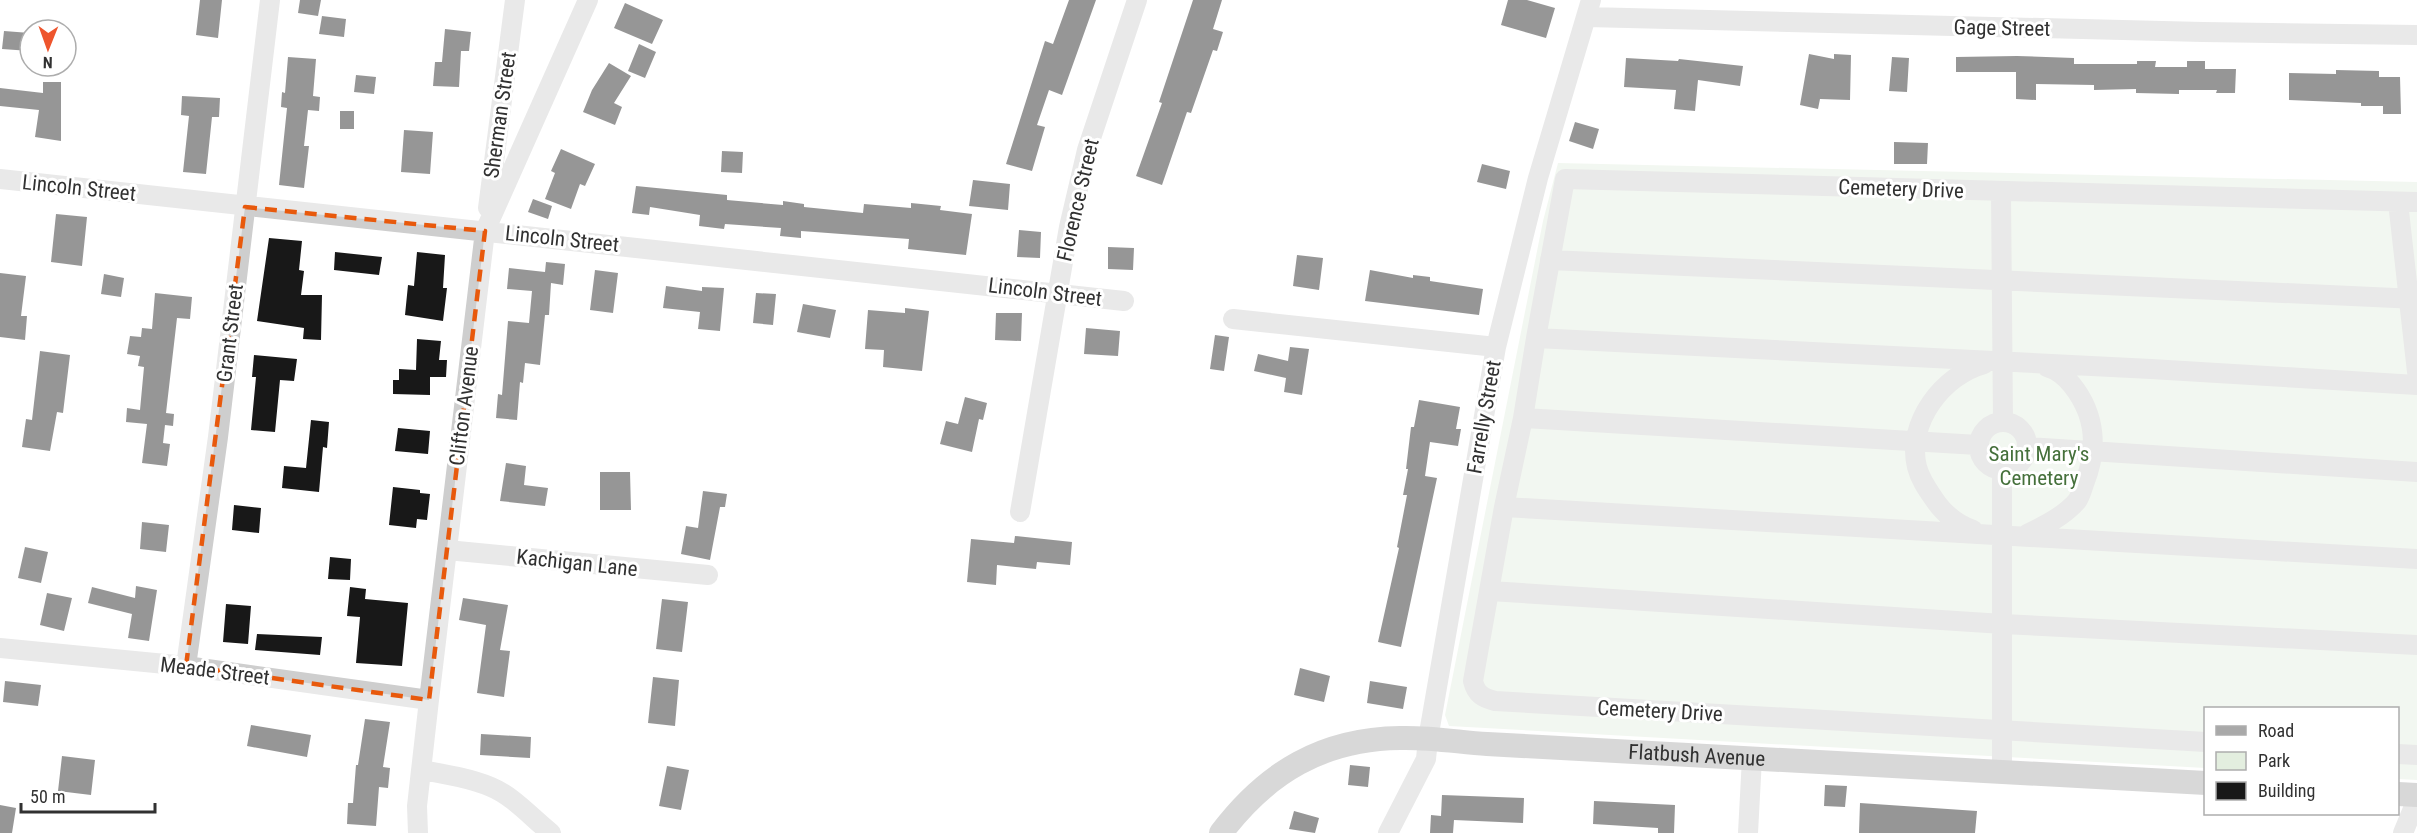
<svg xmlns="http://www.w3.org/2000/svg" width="2417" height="833" font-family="'Roboto Condensed',sans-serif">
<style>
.green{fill:#e3eedf}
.building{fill:#181818}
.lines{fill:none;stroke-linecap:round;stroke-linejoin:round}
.minor{stroke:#cecece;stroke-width:20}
.major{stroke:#a9a9a9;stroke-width:24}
.marked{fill:none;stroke:#e8590c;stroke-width:4.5;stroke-dasharray:12 8;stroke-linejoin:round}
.labels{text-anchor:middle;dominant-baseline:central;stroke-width:6;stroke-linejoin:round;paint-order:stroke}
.street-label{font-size:21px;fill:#313131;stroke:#fff}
.park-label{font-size:21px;fill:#45703b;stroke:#fff}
</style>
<rect width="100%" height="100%" fill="#fff"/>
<!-- green -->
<path class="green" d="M1558,163L2417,182V780L2398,779V708H2206L2205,768L1449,726L1445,715L1543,221Z"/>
<!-- building -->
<path class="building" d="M200,0H222L218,38L196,35Z
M300,0H321L318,16L298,13Z
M1069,0H1096L1062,95L1049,90L1037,125L1045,127L1032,171L1006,164L1045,41L1053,44Z
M1193,0H1222L1213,29L1223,32L1217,51L1213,50L1191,113L1187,112L1162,185L1136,176L1162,103L1159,102Z
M1508,0H1527L1555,8L1546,38L1501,25Z
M625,3L663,20L652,44L614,28Z
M322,16L346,19L344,37L319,34Z
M445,29L471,32L469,51H461L459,87L433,86L435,62H442Z
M4,31L30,33V51L2,49Z
M639,44L656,52L645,78L628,71Z
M1809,54L1834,59V54L1851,55L1850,100L1820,99L1818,109L1800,105Z
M2017,56L2074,58V64H2137V61H2156L2155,67H2187V61H2205V69H2236L2235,93H2216L2217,90H2179V94L2136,93V89L2094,90V85L2036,84V100L2016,99V72H1956V57Z
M288,57L316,59L313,96L320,97L319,111L308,110L304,146H309L304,188L279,185L287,108L281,107L282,92L285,93Z
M1892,57L1909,58L1907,92L1889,91Z
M1626,58L1678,61L1679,59L1743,66L1740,86L1698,80L1695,111L1674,109L1676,90L1624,87Z
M609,63L631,76L614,103L622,107L615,125L583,112L592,90Z
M2336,70L2379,71V77H2400L2401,114H2383V106H2361V103L2289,100V73L2336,74Z
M356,75L376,77L374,94L354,92Z
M43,82H61V141L35,137L39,110L0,106V88L43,93Z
M182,96L220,98L219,117H212L206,174L183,172L189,116L181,115Z
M340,111H354V129H340Z
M1575,122L1599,129L1593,149L1569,141Z
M404,130L433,132L430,174L401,172Z
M1894,142L1928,143L1927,164H1894Z
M561,149L595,164L585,186L580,184L571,209L545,199L555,173L551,171Z
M722,151L743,152L742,173L721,172Z
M1482,164L1510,171L1506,189L1477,182Z
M973,180L1010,184L1008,210L969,206Z
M636,186L727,195V200L783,205V201L804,204V207L863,213L864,204L911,208V203L941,206L940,210L972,214L966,255L908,249L909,239L801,231V238L780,236L781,228L725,224L724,229L699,226L700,215L650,207L649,215L632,213Z
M533,199L552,206L548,219L528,212Z
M56,214L87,217L82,266L51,262Z
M1019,230L1041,232L1040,258L1017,257Z
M269,238L302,241L299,270L304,271L301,295H322L321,340L303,339L304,328L257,321Z
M1108,247L1134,248L1133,270L1108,269Z
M335,252L382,257L379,275L334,270Z
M417,252L445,255L443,288H447L443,321L405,315L408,285L414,286Z
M1297,255L1323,258L1319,290L1293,286Z
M546,262L565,264L563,285L551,283L549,315H545L540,365L525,363L523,383L520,382L517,420L496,418L498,394L502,395L508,321L529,323L532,291L507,289L509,268L545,272Z
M595,270L618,273L613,313L590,310Z
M1370,270L1413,278V275L1430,277V281L1483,289L1479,315L1365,301Z
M0,273L26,276L21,316H27L25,340L0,337Z
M104,274L124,278L121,297L101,294Z
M666,286L702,291V287L724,288L720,331L698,329L700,312L663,308Z
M155,293L192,297L190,319L177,318L166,413L174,414L173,426L165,425L163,443L170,444L167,466L142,463L147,424L126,422L127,408L140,410L144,367L138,366L140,356L127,354L130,336L141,337L142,328L152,329Z
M756,293L776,294L773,325L753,323Z
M803,304L836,310L830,338L797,332Z
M905,308L929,311L922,371L883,367L884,350L865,349L868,310L905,313Z
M996,313H1022L1021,341L995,340Z
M1086,328L1120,331L1118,356L1084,354Z
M1215,335L1229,337L1224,371L1210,369Z
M417,339L441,341L439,360H447L446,377H430V395L393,394V380H399V369L416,370Z
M1290,347L1309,349L1302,395L1284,392L1286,378L1254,371L1258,354L1288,361Z
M40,351L70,355L63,413L57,412L50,451L22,447L26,419L32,420Z
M254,355L297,359L294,381L280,380L275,432L251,430L256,377H252Z
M965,397L987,403L983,420L979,419L972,452L940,444L946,421L958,424Z
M1419,400L1460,407L1456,429H1461L1458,446L1430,442L1425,476L1437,478L1401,647L1378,642L1399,548L1397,547L1407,495H1403L1408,469H1406L1411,427H1414Z
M311,420L329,422L327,448L323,447L319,492L282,488L284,466L306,468Z
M398,428L430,431L428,454L395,451Z
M506,463L526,466L524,485L548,488L545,506L500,501Z
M600,472H630L631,510H600Z
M393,487L420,490V493L430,494L427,520L417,519L416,528L389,525Z
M703,491L727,494L725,507H720L710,560L681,554L686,526L698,528Z
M234,505L261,508L259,533L232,530Z
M142,522L169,525L166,552L140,549Z
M1015,536L1072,542L1070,565L1037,562L1036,569L997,565L996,585L967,582L971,539L1014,543Z
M25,547L48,552L41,583L18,578Z
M330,557L351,559L350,580L328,579Z
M136,586L157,590L149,641L128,638L132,614L88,603L92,587L135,598Z
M350,587L366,589L365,599L408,603L402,666L356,663L360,617L347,616Z
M47,593L72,598L64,631L40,625Z
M463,598L508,605L500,650L510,651L504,697L477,693L486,625L459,620Z
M662,599L688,602L682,652L656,649Z
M226,604L251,606L248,644L223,642Z
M257,634L322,637L320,655L255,650Z
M1300,668L1330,676L1324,702L1294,695Z
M653,677L679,680L675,726L648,723Z
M5,681L41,685L38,706L3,702Z
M1370,681L1407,687L1403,709L1367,703Z
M365,719L390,722L383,767L390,768L388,788L379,787L376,826L347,824L348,803H353L356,765H358Z
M251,725L311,735L307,757L247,746Z
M481,734L531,737L530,758L480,755Z
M62,756L95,760L91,795L58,791Z
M1350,765L1370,767L1368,787L1348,785Z
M667,766L689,770L681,810L659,806Z
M1825,785L1847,786L1845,807L1824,806Z
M1442,795L1524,798L1523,823L1454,820L1453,833H1430L1431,815L1441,816Z
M1594,801L1675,805L1674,833H1658V828L1593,824Z
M1860,803L1977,811L1975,833H1859Z
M0,805L16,808L12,833H0Z
M1294,811L1319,818L1315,833L1289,829Z"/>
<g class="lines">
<!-- minor -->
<path class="minor" d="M1587,17L2203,32L2417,35
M0,179L1124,301
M2001,192L2003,422
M2398,202L2417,372
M2417,202L1565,179L1536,338L2151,369L2417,385
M488,208L515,0
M1550,260L2417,299
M1233,319L1496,347
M1536,338L1523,418L1504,507L1473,681C1476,694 1483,698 1495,701L2206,742
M1523,418L1978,445
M1979 446a24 24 0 1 1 48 0a24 24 0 1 1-48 0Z
M2027,447L2417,472
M1504,507L2417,559
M1020,512L1069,227L1087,150L1137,0
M1973,530C1956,524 1944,514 1934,499C1927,489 1920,479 1917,467C1906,423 1943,375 1984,364
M2027,534C2044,526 2064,516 2077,501C2080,497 2082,490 2084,484C2098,450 2096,415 2072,385C2065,376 2058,370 2047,367
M447,550L708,575
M1490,591L2003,624L2417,645
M0,648L186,666L429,700
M186,666L218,437L270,0
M2398,754L2417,755
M421,770C444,774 469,778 491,787C513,796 532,818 551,833
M2002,772V470
M418,833L417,806L429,700L485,231L588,0
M1388,833L1426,759L1428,739L1496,347L1538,178L1591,0
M1748,833L1752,758
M2403,833L2417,799"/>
<!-- major -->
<g class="major">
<path d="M2398,794L2417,795"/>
<path id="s1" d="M1221,833C1267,772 1323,739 1400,738C1429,737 1458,742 1487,744L2206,783"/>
</g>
</g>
<!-- marked area -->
<path d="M0 0H2417V833H0ZM245,207L485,231L429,700L186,666Z" fill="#fff" fill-opacity=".55" fill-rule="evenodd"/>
<path class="marked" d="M245,207L485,231L429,700L186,666Z"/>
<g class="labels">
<!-- street labels -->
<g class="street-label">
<text transform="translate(2002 28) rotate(1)">Gage Street</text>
<text transform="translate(500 115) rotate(-82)">Sherman Street</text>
<text transform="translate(79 188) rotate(6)">Lincoln Street</text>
<text transform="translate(1901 189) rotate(2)">Cemetery Drive</text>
<text transform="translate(1078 200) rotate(-77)">Florence Street</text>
<text transform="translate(562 239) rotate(6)">Lincoln Street</text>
<text transform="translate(1045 292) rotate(7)">Lincoln Street</text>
<text transform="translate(230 333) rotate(-83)">Grant Street</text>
<text transform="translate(464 406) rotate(-83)">Clifton Avenue</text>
<text transform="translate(1484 417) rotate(-80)">Farrelly Street</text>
<text transform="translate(577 563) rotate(6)">Kachigan Lane</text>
<text transform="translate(215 671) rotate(7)">Meade Street</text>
<text transform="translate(1660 711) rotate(3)">Cemetery Drive</text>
<text stroke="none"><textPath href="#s1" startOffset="508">Flatbush Avenue</textPath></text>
</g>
<!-- park labels -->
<g class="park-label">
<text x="2039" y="454">Saint Mary's<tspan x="2039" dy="24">Cemetery</tspan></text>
</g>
</g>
<!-- legend -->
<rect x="2204" y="707" width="195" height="108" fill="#ffffff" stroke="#adadad" stroke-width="1.5"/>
<rect x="2216" y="726" width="30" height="9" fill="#a9a9a9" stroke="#adadad" stroke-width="1.5"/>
<text x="2258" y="737" font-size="18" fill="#313131">Road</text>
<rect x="2216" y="752" width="30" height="18" fill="#e3eedf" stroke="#adadad" stroke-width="1.5"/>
<text x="2258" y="767" font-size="18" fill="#313131">Park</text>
<rect x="2216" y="782" width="30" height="18" fill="#181818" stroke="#adadad" stroke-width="1.5"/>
<text x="2258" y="797" font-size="18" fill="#313131">Building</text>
<!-- north arrow -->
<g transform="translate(48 48) rotate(181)"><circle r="28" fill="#ffffff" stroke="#adadad" stroke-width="1.5"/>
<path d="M0-4.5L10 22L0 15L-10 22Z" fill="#ee552d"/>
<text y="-9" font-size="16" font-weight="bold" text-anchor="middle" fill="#313131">N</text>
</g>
<!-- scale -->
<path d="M21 803v9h134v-9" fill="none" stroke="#313131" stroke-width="3"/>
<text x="30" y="803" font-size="18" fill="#313131" stroke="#ffffff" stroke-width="4.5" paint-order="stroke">50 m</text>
</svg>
